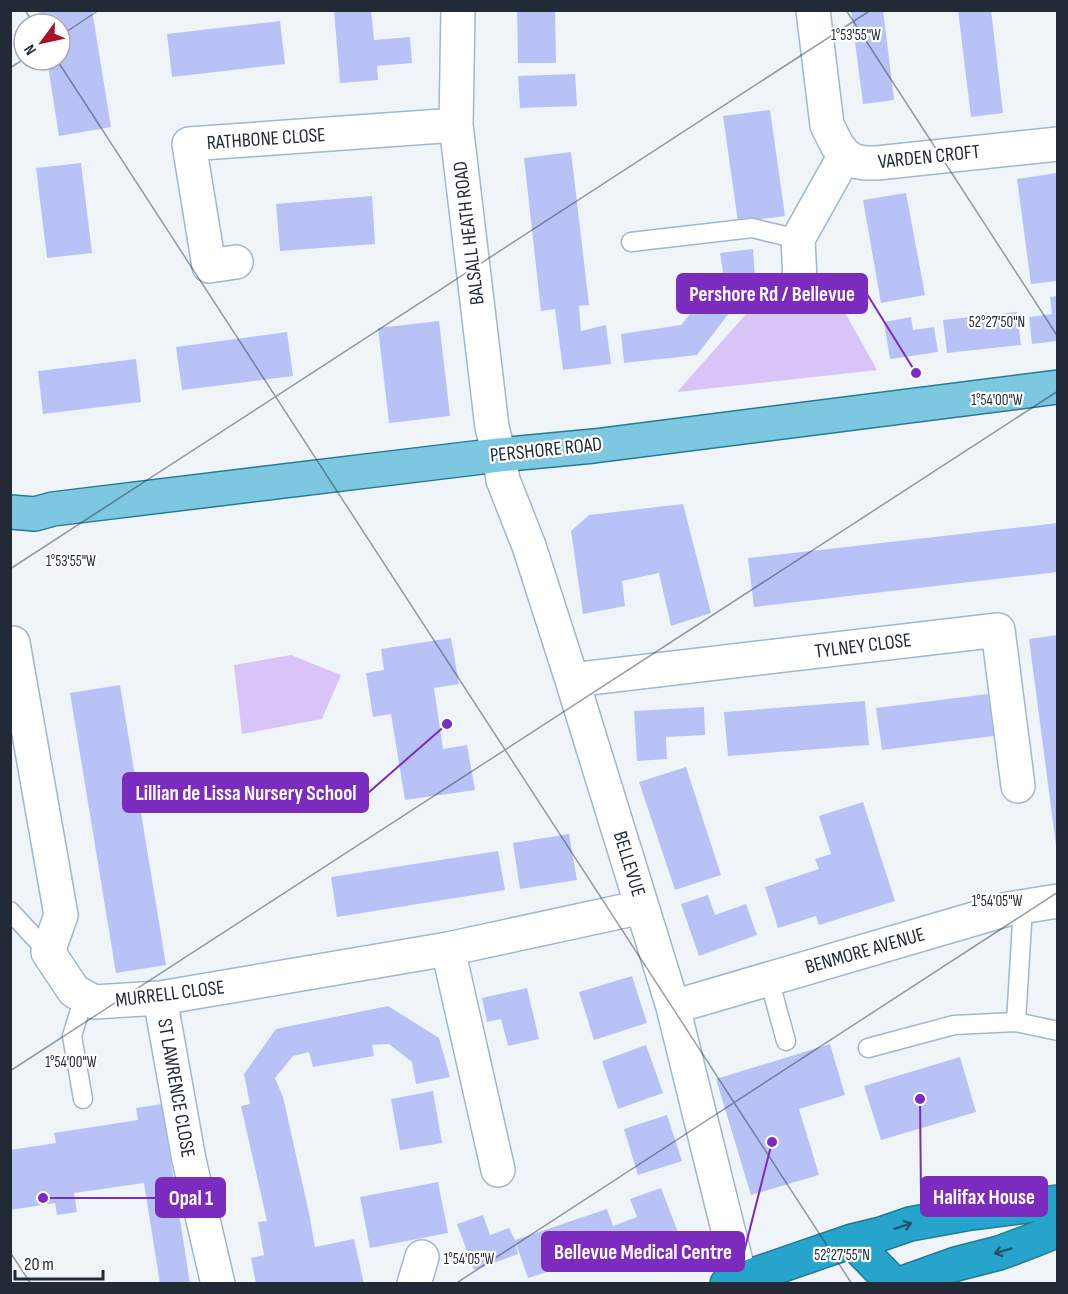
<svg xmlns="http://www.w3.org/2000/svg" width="1068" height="1294" font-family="'Sofia Sans Condensed',sans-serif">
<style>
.green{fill:#d9c4f8}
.building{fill:#b8c2f7}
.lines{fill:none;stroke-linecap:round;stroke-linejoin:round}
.lane-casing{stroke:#9fb7d1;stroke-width:21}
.street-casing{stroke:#9fb7d1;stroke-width:36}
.primary-casing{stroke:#257a96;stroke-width:36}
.highway-casing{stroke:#257a96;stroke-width:36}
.lane{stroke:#fff;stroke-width:18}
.street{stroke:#fff;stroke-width:33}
.primary{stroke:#7dc8e0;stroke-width:33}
.highway{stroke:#26a4cb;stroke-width:33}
.oneway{stroke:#23556a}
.ticks{fill:none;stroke:#222b35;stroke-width:1.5;stroke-opacity:0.45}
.labels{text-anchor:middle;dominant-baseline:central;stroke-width:4.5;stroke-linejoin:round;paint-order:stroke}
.street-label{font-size:20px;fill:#222b35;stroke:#fff}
.ticks-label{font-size:15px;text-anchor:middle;fill:#222b35;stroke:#fff;stroke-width:4.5;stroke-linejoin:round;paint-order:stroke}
.leader{fill:none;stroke:#7b2cbf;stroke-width:2}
.callout-dot{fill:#7b2cbf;stroke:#fff;stroke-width:2}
.callout{fill:#7b2cbf;stroke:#7b2cbf;stroke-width:2}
.callout-label{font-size:21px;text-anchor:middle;font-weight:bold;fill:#fff}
</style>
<rect width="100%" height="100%" fill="#eff4f9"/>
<!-- green -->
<path class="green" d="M778,278L801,303L808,299L834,293L877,370L677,392Z
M291,655L341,675L322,719L242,734L234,665Z"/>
<!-- building -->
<path class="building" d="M39,10H92L111,127L59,136L47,60H60V24H41Z
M334,10H371L374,40L410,37L412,63L377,66L378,80L340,83Z
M517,10H555L556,63H518Z
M851,10H883L894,100L863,104Z
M958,10H991L1003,113L971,117Z
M280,21L285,64L172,77L167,34Z
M575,74L577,106L520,108L518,76Z
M770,110L785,216L738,222L723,116Z
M571,152L589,305L579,306L581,331L606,325L611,364L563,370L555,309L541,311L524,158Z
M81,163L92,253L47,258L36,168Z
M1057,173L1058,281L1031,284L1017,179Z
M906,193L925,295L881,303L863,200Z
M372,196L375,244L280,251L276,204Z
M753,249L755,279L697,355L624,363L621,334L681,325L723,273L720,253Z
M1058,296V341L1032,344L1029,317L1052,314L1050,297Z
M1017,312L1021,345L947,353L943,320Z
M911,317L913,330L934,327L938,352L890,359L884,322Z
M439,321L450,416L389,423L378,328Z
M287,332L293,376L182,390L176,347Z
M136,359L141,402L43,414L38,371Z
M683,504L711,613L671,626L659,573L622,581L625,606L583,614L571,531L589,515Z
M1058,523V572L754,607L748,558Z
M1058,635V845H1056L1029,639Z
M451,638L459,684L434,688L443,749L467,745L475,790L405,800L391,714L373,717L366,673L384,670L381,649Z
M120,685L166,965L116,973L70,693Z
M988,694L994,736L882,750L876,708Z
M865,701L869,745L728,756L724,712Z
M704,707L705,735L666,737L667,759L637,761L634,711Z
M686,767L721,875L675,890L639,782Z
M863,802L895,901L819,925L816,916L778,928L765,887L819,869L815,859L831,854L819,816Z
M569,834L577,880L520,889L513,843Z
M498,851L505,890L337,917L331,877Z
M708,895L715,915L746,904L757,935L699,956L681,904Z
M632,976L647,1023L594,1040L579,992Z
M527,988L539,1039L508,1046L501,1019L487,1022L482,998Z
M388,1006L439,1038L450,1077L416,1084L412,1062L389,1044L372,1045L374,1056L313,1067L309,1052L293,1056L275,1078L283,1097L309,1213L315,1247L354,1239L364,1284H256L251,1258L264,1255L258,1222L267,1221L241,1106L250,1104L244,1074L276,1029Z
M830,1044L845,1095L799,1109L819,1175L751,1195L716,1079Z
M646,1045L663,1093L618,1109L602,1061Z
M960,1057L976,1112L881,1140L864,1086Z
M433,1091L442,1143L400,1150L391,1099Z
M162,1104L190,1284H160L144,1183L74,1193L77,1212L57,1215L55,1203L10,1210V1150L56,1143L54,1133L138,1120L136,1108Z
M667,1115L682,1161L638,1175L624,1129Z
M438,1182L448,1233L370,1248L360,1197Z
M661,1188L679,1235L625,1256L615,1230L620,1249L528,1278L515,1241L518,1254L474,1270L457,1224L483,1215L490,1235L509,1228L515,1240L607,1209L613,1226L637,1217L630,1199Z"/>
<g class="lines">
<!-- lane casing -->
<g class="lane-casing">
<path id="lane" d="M631,242L752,228L798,239
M10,911L48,952
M769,979L786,1041
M1016,1022L1058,1031
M868,1048L954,1025L1016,1022L1023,907
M83,1099L72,1036L84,997"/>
</g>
<!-- street casing -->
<g class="street-casing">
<path id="street" d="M458,10L456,125L492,427L499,455L503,480L529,546L572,680L673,1007L740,1278
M813,10L827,125L837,145L845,155L854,161L865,163H877L1058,144
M236,262L209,266L189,144L456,125
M800,280L798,239L845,155
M13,643L61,915L48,952L74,991L94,1002L160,998L448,949L642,907
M572,680L998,630L1018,786
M448,949L498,1170
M160,998L189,1160L218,1284
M673,1007L1008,909L1058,901
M414,1284L422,1257"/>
</g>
<!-- primary casing -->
<g class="primary-casing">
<path id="primary" d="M10,512L35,514L53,509L499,455L594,446L1058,387"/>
</g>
<!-- highway casing -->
<g class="highway-casing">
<path id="highway" d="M852,1241L894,1284
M727,1284L852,1241L881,1234L910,1224L965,1214L1058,1202
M900,1284L956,1264L999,1253L1034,1240L1058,1230"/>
</g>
<!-- lane -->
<use href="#lane" class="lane"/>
<!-- street -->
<use href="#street" class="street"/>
<!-- primary -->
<use href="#primary" class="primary"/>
<!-- highway -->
<use href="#highway" class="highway"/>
</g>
<!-- one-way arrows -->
<defs><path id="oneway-shaft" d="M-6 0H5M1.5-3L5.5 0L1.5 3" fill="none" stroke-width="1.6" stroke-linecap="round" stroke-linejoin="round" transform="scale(1.5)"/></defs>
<g class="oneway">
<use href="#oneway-shaft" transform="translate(903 1226) rotate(-18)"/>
<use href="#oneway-shaft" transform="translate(1003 1251) rotate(163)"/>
</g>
<!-- ticks -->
<path class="ticks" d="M25,10L34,24M846,10L1058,337M60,36L99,10M57,60L852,1284M10,68L24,59M10,569L871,10M10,1071L1058,391M10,1252L31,1284M455,1284L1058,892"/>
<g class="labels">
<!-- street labels -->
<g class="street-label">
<text transform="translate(266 139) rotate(-4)">RATHBONE CLOSE</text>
<text transform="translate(929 157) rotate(-6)">VARDEN CROFT</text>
<text transform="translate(469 233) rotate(-97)">BALSALL HEATH ROAD</text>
<text transform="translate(546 450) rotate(-6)">PERSHORE ROAD</text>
<text transform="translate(863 646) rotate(-7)">TYLNEY CLOSE</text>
<text transform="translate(629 864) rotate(73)">BELLEVUE</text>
<text transform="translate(865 951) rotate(-16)">BENMORE AVENUE</text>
<text transform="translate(170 994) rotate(-7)">MURRELL CLOSE</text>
<text transform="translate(176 1088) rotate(80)">ST LAWRENCE CLOSE</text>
</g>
</g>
<g class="ticks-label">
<text x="856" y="40">1°53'55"W</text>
<text x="997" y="327">52°27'50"N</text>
<text x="997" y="405">1°54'00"W</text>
<text x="71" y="566">1°53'55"W</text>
<text x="997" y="906">1°54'05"W</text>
<text x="71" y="1067">1°54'00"W</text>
<text x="842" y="1260">52°27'55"N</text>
<text x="469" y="1264">1°54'05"W</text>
</g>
<!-- callouts -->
<path class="leader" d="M916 373L867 294M447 724L368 793M920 1099L921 1196M43 1198L156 1198M772 1142L744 1252"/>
<g class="callout-dot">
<circle cx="916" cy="373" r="6"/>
<circle cx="447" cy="724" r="6"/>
<circle cx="920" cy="1099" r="6"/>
<circle cx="43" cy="1198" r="6"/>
<circle cx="772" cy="1142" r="6"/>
</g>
<g class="callout">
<rect x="677" y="274" width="190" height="39" rx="6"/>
<rect x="123" y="773" width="245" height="39" rx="6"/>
<rect x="921" y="1177" width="126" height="39" rx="6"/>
<rect x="156" y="1178" width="69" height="39" rx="6"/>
<rect x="542" y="1232" width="202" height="39" rx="6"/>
</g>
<g class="callout-label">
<text x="772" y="301">Pershore Rd / Bellevue</text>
<text x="246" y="800">Lillian de Lissa Nursery School</text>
<text x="984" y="1204">Halifax House</text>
<text x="191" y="1205">Opal 1</text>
<text x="643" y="1259">Bellevue Medical Centre</text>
</g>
<!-- border -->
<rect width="1068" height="1294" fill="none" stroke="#222b35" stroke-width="24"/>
<!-- north arrow -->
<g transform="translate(42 42) rotate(237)"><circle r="28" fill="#ffffff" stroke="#a7aaae" stroke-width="1.5"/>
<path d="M0-4.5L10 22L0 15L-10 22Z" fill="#a9122a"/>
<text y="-9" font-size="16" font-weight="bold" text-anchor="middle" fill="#222b35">N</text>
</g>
<!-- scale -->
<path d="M15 1270v9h88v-9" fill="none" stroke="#222b35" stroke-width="3"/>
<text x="24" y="1270" font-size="18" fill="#222b35" stroke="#ffffff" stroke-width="4.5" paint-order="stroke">20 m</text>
</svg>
